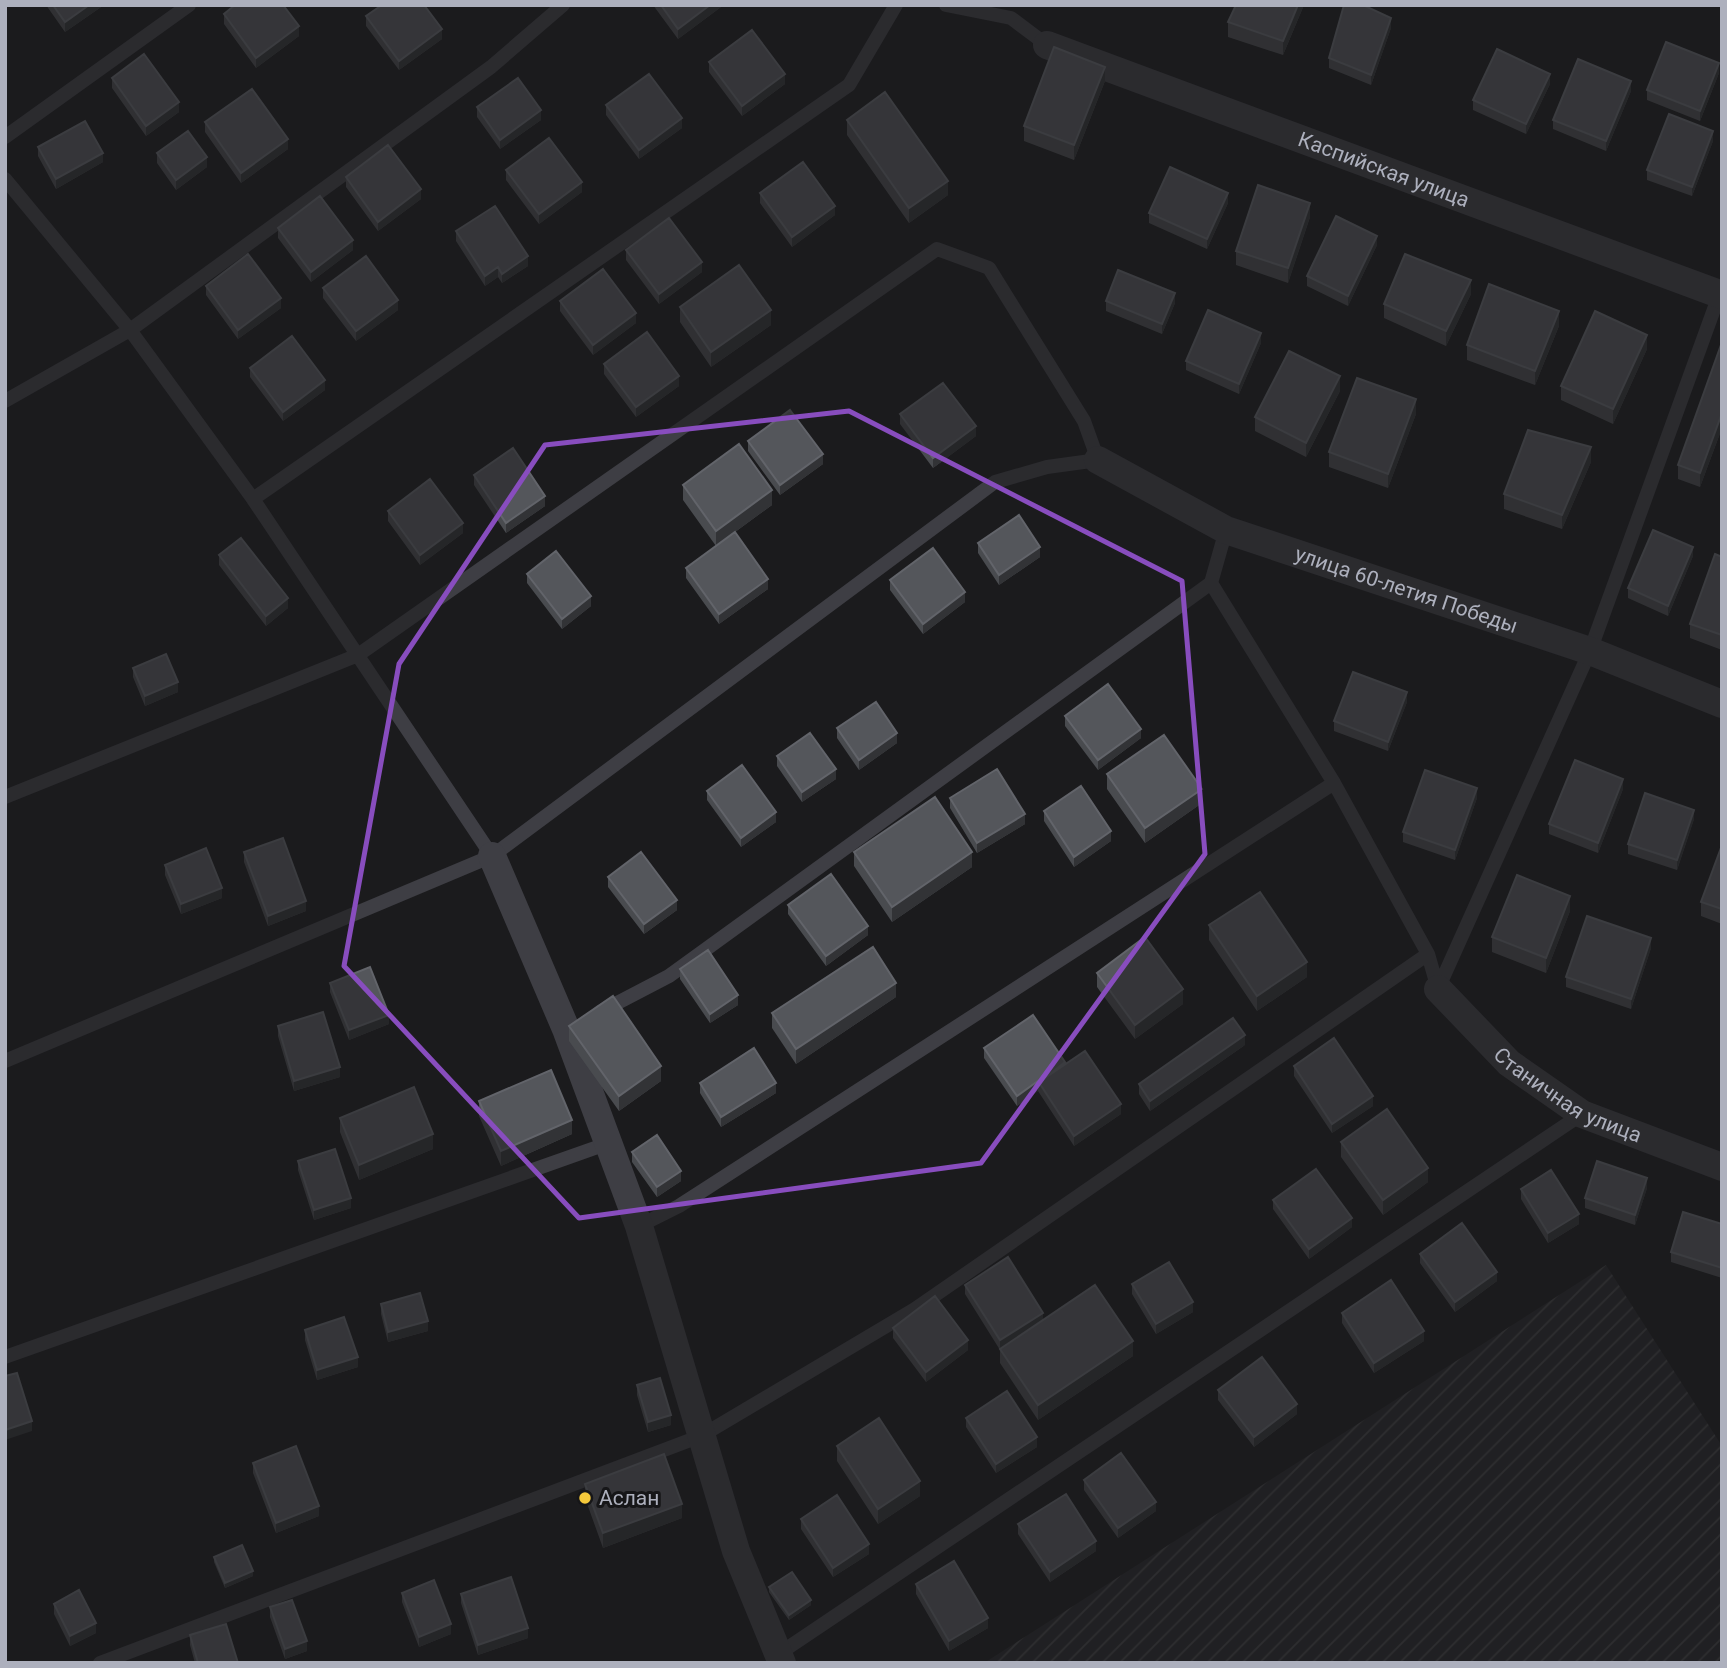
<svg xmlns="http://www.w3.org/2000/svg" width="1727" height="1668" font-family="Roboto,sans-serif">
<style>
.industrial{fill:url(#industrial-furrows)}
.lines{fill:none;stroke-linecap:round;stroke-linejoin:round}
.lane{stroke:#3e3e44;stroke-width:14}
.street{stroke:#3e3e44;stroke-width:28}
.wall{fill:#494b4f}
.shaded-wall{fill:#323336}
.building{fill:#54565b;stroke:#62646a;stroke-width:2}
.marked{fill:none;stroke:#884dbe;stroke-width:5;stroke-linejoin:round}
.poi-dot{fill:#f5c93b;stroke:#161618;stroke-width:2.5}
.labels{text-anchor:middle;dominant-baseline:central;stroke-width:6;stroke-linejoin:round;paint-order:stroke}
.street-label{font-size:21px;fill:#adb0bd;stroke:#161618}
.poi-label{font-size:21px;fill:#adb0bd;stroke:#161618;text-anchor:start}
</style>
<defs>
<pattern id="industrial-furrows" width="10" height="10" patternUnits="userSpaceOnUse" patternTransform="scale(1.75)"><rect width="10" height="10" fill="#27272a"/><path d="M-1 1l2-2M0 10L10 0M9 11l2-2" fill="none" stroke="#444447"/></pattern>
</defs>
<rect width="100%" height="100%" fill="#1b1b1d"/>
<!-- industrial -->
<path class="industrial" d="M1606,1265L1722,1446V1660L1715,1663H984Z"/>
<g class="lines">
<!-- lane -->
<path class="lane" d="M946,5L1011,18L1047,45
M5,137L189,5
M5,179L130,330L253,499L492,856
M5,401L130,330L491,67L563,5
M253,499L849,85L896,5
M1226,530L1211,583L1334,783L1428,954L1438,989
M5,797L358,655L937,249L989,268L1084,421L1098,460L1047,467L995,482L492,856L5,1061
M1438,989L1590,651L1721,290
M600,1012L669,976L1211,583
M639,1226L679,1206L1334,783
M5,1357L609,1143
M780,1653L1582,1114
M100,1663L701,1436L915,1309L1428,954"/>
<!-- street -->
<g class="street">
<path id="s1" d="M1047,45L1722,295"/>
<path id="s2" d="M1098,460L1226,530L1590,651L1722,704"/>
<path d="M492,856L566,1029L639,1226L736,1551L782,1663"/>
<path id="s3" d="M1438,989L1509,1063L1582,1114L1722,1167"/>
</g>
</g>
<!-- wall -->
<path class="wall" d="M46,5H104L65,32Z
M653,5H721V7L678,39Z
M1236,5H1304L1283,55L1228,37V22Z
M224,14L299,36L256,68L224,24Z
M366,16L442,39L399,70L366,26Z
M1391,28L1371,85L1329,68V58Z
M709,62L785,84L742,116L709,72Z
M1719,73L1700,121L1647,100V90Z
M112,78L179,112L146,136L112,88Z
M1105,81L1074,160L1024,141V126Z
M1550,84L1526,134L1473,110V100Z
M1631,91L1606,151L1553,129V120Z
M606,105L682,128L639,159L606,115Z
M477,107L541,120L500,149L477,117Z
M847,120L948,195L909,223L847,135Z
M205,122L288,149L241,183L205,132Z
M1713,141L1692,196L1647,180V170Z
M38,147L103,162L56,189L38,156Z
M157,153L207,167L176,190L157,163Z
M506,170L582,192L539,224L506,180Z
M346,177L421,199L378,231L346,187Z
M760,193L835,215L792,247L760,203Z
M1228,203L1207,249L1149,223V213Z
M1310,217L1288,283L1236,265V251Z
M278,228L353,250L311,282L278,238Z
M456,231L528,266L502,283L498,277L485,286L456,241Z
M1377,245L1348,306L1307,286V276Z
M626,250L702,272L659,304L626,260Z
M206,286L281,308L238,339L206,295Z
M323,288L398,310L356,341L323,298Z
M1471,294L1446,346L1384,318V304Z
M560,301L636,323L593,355L560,311Z
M1106,301L1175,303L1162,334L1106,311Z
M680,307L771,325L711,367L680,322Z
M1559,326L1535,385L1467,360V345Z
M1722,342V428L1700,487L1678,479V465Z
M1261,343L1239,394L1186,370V361Z
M1647,349L1613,424L1561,400V386Z
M604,364L679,386L636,417L604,374Z
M250,368L325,390L283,421L250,377Z
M1340,391L1306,457L1255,431V417Z
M900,414L976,436L933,468L900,424Z
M1416,414L1388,488L1329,467V452Z
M748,441L823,464L780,495L748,451Z
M1591,462L1562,529L1504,509V494Z
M474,475L545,506L506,533L474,485Z
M683,485L772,505L716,546L683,500Z
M388,511L463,533L420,565L388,521Z
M978,543L1040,557L999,585L978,553Z
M219,555L288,608L266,626L219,565Z
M1693,556L1668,616L1628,598V588Z
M1722,557V650L1690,638V624Z
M686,568L768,589L719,624L686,578Z
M527,574L591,606L562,629L527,583Z
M890,580L965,602L923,634L890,590Z
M133,668L178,692L145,706L133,677Z
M1407,702L1388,751L1334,731V721Z
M1065,716L1141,738L1098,770L1065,726Z
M837,728L897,743L859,770L837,738Z
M777,756L836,779L802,802L777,766Z
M1107,774L1202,803L1145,843L1107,789Z
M1623,789L1598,853L1549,834V824Z
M707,791L776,822L741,847L707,800Z
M950,798L1025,824L977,853L950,808Z
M1477,798L1455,860L1403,842V832Z
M1044,811L1111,841L1074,867L1044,821Z
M1694,819L1677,870L1628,854V844Z
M1722,845V924L1701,916V902Z
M244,852L306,911L268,926L244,862Z
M854,852L972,867L892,922L854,866Z
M165,865L222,898L181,914L165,875Z
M608,877L677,910L644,934L608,887Z
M788,905L868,935L826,966L788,914Z
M1570,911L1546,973L1492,952V937Z
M1209,925L1307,977L1257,1011L1209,940Z
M1651,948L1631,1009L1566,987V977Z
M680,969L738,1005L710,1023L680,979Z
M1097,973L1183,1004L1135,1039L1097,987Z
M330,983L389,1024L349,1040L330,992Z
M896,997L796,1064L772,1028V1013Z
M278,1026L340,1077L294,1091L278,1036Z
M569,1026L661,1081L619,1111L569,1041Z
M1245,1045L1150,1111L1139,1094V1084Z
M984,1048L1065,1064L1121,1114L1074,1146L1038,1091L1017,1106L984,1058Z
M1294,1066L1373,1106L1332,1133L1294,1076Z
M700,1083L776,1093L721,1127L700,1093Z
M479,1101L572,1134L501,1166L479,1116Z
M340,1118L433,1149L359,1180L340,1132Z
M1341,1142L1428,1182L1383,1215L1341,1157Z
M632,1152L681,1181L657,1197L632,1162Z
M298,1161L351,1208L314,1220L298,1170Z
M1647,1188L1635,1225L1585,1208V1198Z
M1521,1189L1579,1224L1548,1243L1521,1199Z
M1273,1200L1352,1227L1309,1259L1273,1209Z
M1722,1224V1278L1671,1262V1252Z
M1420,1254L1497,1281L1455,1312L1420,1263Z
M1132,1284L1193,1312L1156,1334L1132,1294Z
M965,1285L1043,1320L1133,1356L1038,1420L1000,1363V1350L965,1294Z
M381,1304L428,1331L388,1342L381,1314Z
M1342,1313L1424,1341L1374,1373L1342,1323Z
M893,1328L968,1350L926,1382L893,1338Z
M305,1330L358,1367L317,1380L305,1340Z
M637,1385L671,1425L648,1432L637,1395Z
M1218,1390L1297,1414L1254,1447L1218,1400Z
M966,1418L1037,1447L996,1473L966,1427Z
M837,1446L920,1496L878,1524L837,1461Z
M253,1463L319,1516L276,1533L253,1473Z
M1084,1480L1156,1511L1118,1538L1084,1490Z
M585,1484L682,1518L603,1548L585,1498Z
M801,1519L869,1554L833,1577L801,1529Z
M1018,1524L1096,1551L1050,1582L1018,1534Z
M214,1557L253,1576L225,1588L214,1562Z
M916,1584L988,1628L949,1651L916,1594Z
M769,1587L811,1605L789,1620L769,1592Z
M402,1593L451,1634L419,1647L402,1602Z
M461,1594L528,1638L478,1655L461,1603Z
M54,1604L96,1633L70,1646L54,1614Z
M270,1607L307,1651L285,1659L270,1617Z
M190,1635L238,1663H195L190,1645Z"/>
<!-- shaded-wall -->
<path class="shaded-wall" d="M89,5H104L65,32V22Z
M710,5H721V7L678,39V29Z
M1298,5H1304L1283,55V41Z
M1391,18V28L1371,85V75Z
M299,26V36L256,68V58Z
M442,29V39L399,70V61Z
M1719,63V73L1700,121V111Z
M1105,67V81L1074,160V145Z
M785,74V84L742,116V106Z
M1550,74V84L1526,134V124Z
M1631,81V91L1606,151V141Z
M179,102V112L146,136V126Z
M541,110V120L500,149V140Z
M682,118V128L639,159V150Z
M1713,131V141L1692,196V187Z
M288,139V149L241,183V173Z
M103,153V162L56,189V179Z
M207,157V167L176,190V180Z
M948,181V195L909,223V208Z
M582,182V192L539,224V214Z
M421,189V199L378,231V222Z
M1228,193V203L1207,249V239Z
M1310,203V217L1288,283V268Z
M835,206V215L792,247V237Z
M1377,236V245L1348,306V296Z
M353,240V250L311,282V272Z
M528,256V266L502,283V274Z
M702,262V272L659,304V294Z
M498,267V277L485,286V276Z
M1471,280V294L1446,346V331Z
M1175,293V303L1162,334V324Z
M281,298V308L238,339V330Z
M398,300V310L356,341V331Z
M771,310V325L711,367V352Z
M1559,311V326L1535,385V371Z
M636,313V323L593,355V345Z
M1261,333V343L1239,394V384Z
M1647,335V349L1613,424V409Z
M679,376V386L636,417V407Z
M1340,376V391L1306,457V443Z
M325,380V390L283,421V412Z
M1416,399V414L1388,488V474Z
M1722,413V428L1700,487V473Z
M976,426V436L933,468V458Z
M1591,447V462L1562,529V515Z
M823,454V464L780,495V485Z
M772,490V505L716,546V531Z
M545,496V506L506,533V523Z
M463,523V533L420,565V555Z
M1040,547V557L999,585V575Z
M1693,547V556L1668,616V606Z
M768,579V589L719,624V614Z
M965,592V602L923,634V624Z
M591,596V606L562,629V619Z
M288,598V608L266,626V616Z
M178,682V692L145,706V696Z
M1407,692V702L1388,751V742Z
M1141,729V738L1098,770V760Z
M897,733V743L859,770V760Z
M836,769V779L802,802V792Z
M1623,779V789L1598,853V843Z
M1477,788V798L1455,860V850Z
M1202,789V803L1145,843V828Z
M1694,810V819L1677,870V860Z
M776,812V822L741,847V838Z
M1025,814V824L977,853V843Z
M1111,831V841L1074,867V857Z
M972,852V867L892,922V907Z
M222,888V898L181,914V904Z
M1570,896V911L1546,973V958Z
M677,900V910L644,934V924Z
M306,901V911L268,926V916Z
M868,926V935L826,966V956Z
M1651,938V948L1631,1009V999Z
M1307,962V977L1257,1011V996Z
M896,983V997L796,1064V1049Z
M1183,989V1004L1135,1039V1025Z
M738,995V1005L710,1023V1014Z
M389,1015V1024L349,1040V1030Z
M1245,1035V1045L1150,1111V1101Z
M661,1066V1081L619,1111V1096Z
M340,1067V1077L294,1091V1081Z
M1038,1081V1091L1017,1106V1096Z
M776,1083V1093L721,1127V1117Z
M1373,1096V1106L1332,1133V1124Z
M1121,1104V1114L1074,1146V1136Z
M572,1120V1134L501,1166V1151Z
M433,1134V1149L359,1180V1165Z
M1428,1168V1182L1383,1215V1200Z
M681,1171V1181L657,1197V1187Z
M1647,1178V1188L1635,1225V1215Z
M351,1198V1208L314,1220V1210Z
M1579,1214V1224L1548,1243V1233Z
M1352,1218V1227L1309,1259V1249Z
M1497,1272V1281L1455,1312V1302Z
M1193,1302V1312L1156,1334V1324Z
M1043,1313V1323L1000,1350V1340Z
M428,1321V1331L388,1342V1332Z
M1424,1331V1341L1374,1373V1363Z
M968,1340V1350L926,1382V1372Z
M1133,1341V1356L1038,1420V1405Z
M358,1357V1367L317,1380V1370Z
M1297,1404V1414L1254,1447V1437Z
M671,1415V1425L648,1432V1422Z
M32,1421V1431L5,1440V1430Z
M1037,1437V1447L996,1473V1464Z
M920,1481V1496L878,1524V1509Z
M1156,1502V1511L1118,1538V1528Z
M682,1504V1518L603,1548V1533Z
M319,1506V1516L276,1533V1523Z
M1096,1541V1551L1050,1582V1572Z
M869,1544V1554L833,1577V1568Z
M253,1571V1576L225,1588V1583Z
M811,1600V1605L789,1620V1615Z
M988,1618V1628L949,1651V1641Z
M96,1623V1633L70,1646V1636Z
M451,1624V1634L419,1647V1637Z
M528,1628V1638L478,1655V1645Z
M307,1641V1651L285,1659V1649Z"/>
<!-- building -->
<path class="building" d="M53,5H89L65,22Z
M235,5H283L299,26L256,58L224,14Z
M382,5H424L442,29L399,61L366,16Z
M661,5H710L678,29Z
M1236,5H1298L1283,41L1228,22Z
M1344,5H1363L1391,18L1371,75L1329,58Z
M752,30L785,74L742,106L709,62Z
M1666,42L1719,63L1700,111L1647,90Z
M1054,47L1105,67L1074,145L1024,126Z
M1497,49L1550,74L1526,124L1473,100Z
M144,54L179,102L146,126L112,78Z
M1578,59L1631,81L1606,141L1553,120Z
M649,74L682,118L639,150L606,105Z
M518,78L541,110L500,140L477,107Z
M252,89L288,139L241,173L205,122Z
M885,92L948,181L909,208L847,120Z
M1669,114L1713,131L1692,187L1647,170Z
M85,121L103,153L56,179L38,147Z
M188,131L207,157L176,180L157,153Z
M549,138L582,182L539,214L506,170Z
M388,145L421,189L378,222L346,177Z
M803,162L835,206L792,237L760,193Z
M1170,167L1228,193L1207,239L1149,213Z
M1258,185L1310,203L1288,268L1236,251Z
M320,196L353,240L311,272L278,228Z
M495,206L528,256L502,274L498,267L485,276L456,231Z
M1336,216L1377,236L1348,296L1307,276Z
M669,218L702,262L659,294L626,250Z
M248,254L281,298L238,330L206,286Z
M1405,254L1471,280L1446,331L1384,304Z
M366,256L398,300L356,331L323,288Z
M739,265L771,310L711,352L680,307Z
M603,269L636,313L593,345L560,301Z
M1118,270L1175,293L1162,324L1106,301Z
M1489,284L1559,311L1535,371L1467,345Z
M1208,310L1261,333L1239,384L1186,361Z
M1595,311L1647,335L1613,409L1561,386Z
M647,332L679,376L636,407L604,364Z
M292,336L325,380L283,412L250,368Z
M1722,342V413L1700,473L1678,465Z
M1289,351L1340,376L1306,443L1255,417Z
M1357,378L1416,399L1388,474L1329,452Z
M943,383L976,426L933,458L900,414Z
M790,410L823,454L780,485L748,441Z
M1528,430L1591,447L1562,515L1504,494Z
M739,444L772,490L716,531L683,485Z
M513,448L545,496L506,523L474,475Z
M430,479L463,523L420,555L388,511Z
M1019,515L1040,547L999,575L978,543Z
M1653,530L1693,547L1668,606L1628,588Z
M735,532L768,579L719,614L686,568Z
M241,538L288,598L266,616L219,555Z
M933,548L965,592L923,624L890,580Z
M556,551L591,596L562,619L527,574Z
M1715,554L1722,557V635L1690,624Z
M166,654L178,682L145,696L133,668Z
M1353,672L1407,692L1388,742L1334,721Z
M1108,684L1141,729L1098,760L1065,716Z
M876,702L897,733L859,760L837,728Z
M810,733L836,769L802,792L777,756Z
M1164,735L1202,789L1145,828L1107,774Z
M1575,760L1623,779L1598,843L1549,824Z
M742,765L776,812L741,838L707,791Z
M997,769L1025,814L977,843L950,798Z
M1425,770L1477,788L1455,850L1403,832Z
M1081,786L1111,831L1074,857L1044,811Z
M1645,793L1694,810L1677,860L1628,844Z
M935,797L972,852L892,907L854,852Z
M283,838L306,901L268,916L244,852Z
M1722,845V909L1701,902Z
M206,848L222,888L181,904L165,865Z
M641,852L677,900L644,924L608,877Z
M831,874L868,926L826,956L788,905Z
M1517,875L1570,896L1546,958L1492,937Z
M1260,892L1307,962L1257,996L1209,925Z
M1587,916L1651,938L1631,999L1566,977Z
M1145,937L1183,989L1135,1025L1097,973Z
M873,947L896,983L796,1049L772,1013Z
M708,950L738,995L710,1014L680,969Z
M370,967L389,1015L349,1030L330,983Z
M613,996L661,1066L619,1096L569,1026Z
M323,1012L340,1067L294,1081L278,1026Z
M1033,1015L1065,1062L1045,1078L1085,1051L1121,1104L1074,1136L1038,1081L1017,1096L984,1048Z
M1233,1018L1245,1035L1150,1101L1139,1084Z
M1334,1038L1373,1096L1332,1124L1294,1066Z
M754,1048L776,1083L721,1117L700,1083Z
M551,1070L572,1120L501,1151L479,1101Z
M414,1087L433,1134L359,1165L340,1118Z
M1387,1109L1428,1168L1383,1200L1341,1142Z
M657,1135L681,1171L657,1187L632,1152Z
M335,1149L351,1198L314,1210L298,1161Z
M1597,1161L1647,1178L1635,1215L1585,1198Z
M1316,1169L1352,1218L1309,1249L1273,1200Z
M1551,1170L1579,1214L1548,1233L1521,1189Z
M1683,1212L1722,1224V1268L1671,1252Z
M1462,1223L1497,1272L1455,1302L1420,1254Z
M1008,1257L1043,1313L1000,1340L965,1285Z
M1169,1262L1193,1302L1156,1324L1132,1284Z
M1391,1280L1424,1331L1374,1363L1342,1313Z
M1095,1285L1133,1341L1038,1405L1000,1349Z
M420,1293L428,1321L388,1332L381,1304Z
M935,1296L968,1340L926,1372L893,1328Z
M344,1317L358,1357L317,1370L305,1330Z
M1262,1357L1297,1404L1254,1437L1218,1390Z
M17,1373L32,1421L5,1430V1376Z
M660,1378L671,1415L648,1422L637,1385Z
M1007,1391L1037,1437L996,1464L966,1418Z
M879,1418L920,1481L878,1509L837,1446Z
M296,1446L319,1506L276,1523L253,1463Z
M1121,1453L1156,1502L1118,1528L1084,1480Z
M664,1454L682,1504L603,1533L585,1484Z
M1066,1494L1096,1541L1050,1572L1018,1524Z
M837,1495L869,1544L833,1568L801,1519Z
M242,1545L253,1571L225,1583L214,1557Z
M954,1561L988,1618L949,1641L916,1584Z
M792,1572L811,1600L789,1615L769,1587Z
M511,1577L528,1628L478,1645L461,1594Z
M434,1580L451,1624L419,1637L402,1593Z
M79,1590L96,1623L70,1636L54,1604Z
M292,1600L307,1641L285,1649L270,1607Z
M226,1624L238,1663H198L190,1635Z"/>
<!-- marked area -->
<path d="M0 0H1727V1668H0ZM849,411L1182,581L1205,854L981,1163L579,1218L344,966L399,664L545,445Z" fill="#1b1b1d" fill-opacity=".55" fill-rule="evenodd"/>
<path class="marked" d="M849,411L1182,581L1205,854L981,1163L579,1218L344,966L399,664L545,445Z"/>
<!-- markers -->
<circle class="poi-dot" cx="585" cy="1498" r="7"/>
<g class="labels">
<!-- street labels -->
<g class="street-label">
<text stroke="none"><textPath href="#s1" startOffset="359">Каспийская улица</textPath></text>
<text stroke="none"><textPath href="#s2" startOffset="336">улица 60-летия Победы</textPath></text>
<text stroke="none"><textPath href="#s3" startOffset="170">Станичная улица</textPath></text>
</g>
<!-- poi labels -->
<g class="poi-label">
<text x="599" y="1498">Аслан</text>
</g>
</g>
<!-- border -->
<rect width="1727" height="1668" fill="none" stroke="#adb0bd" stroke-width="14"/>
</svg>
